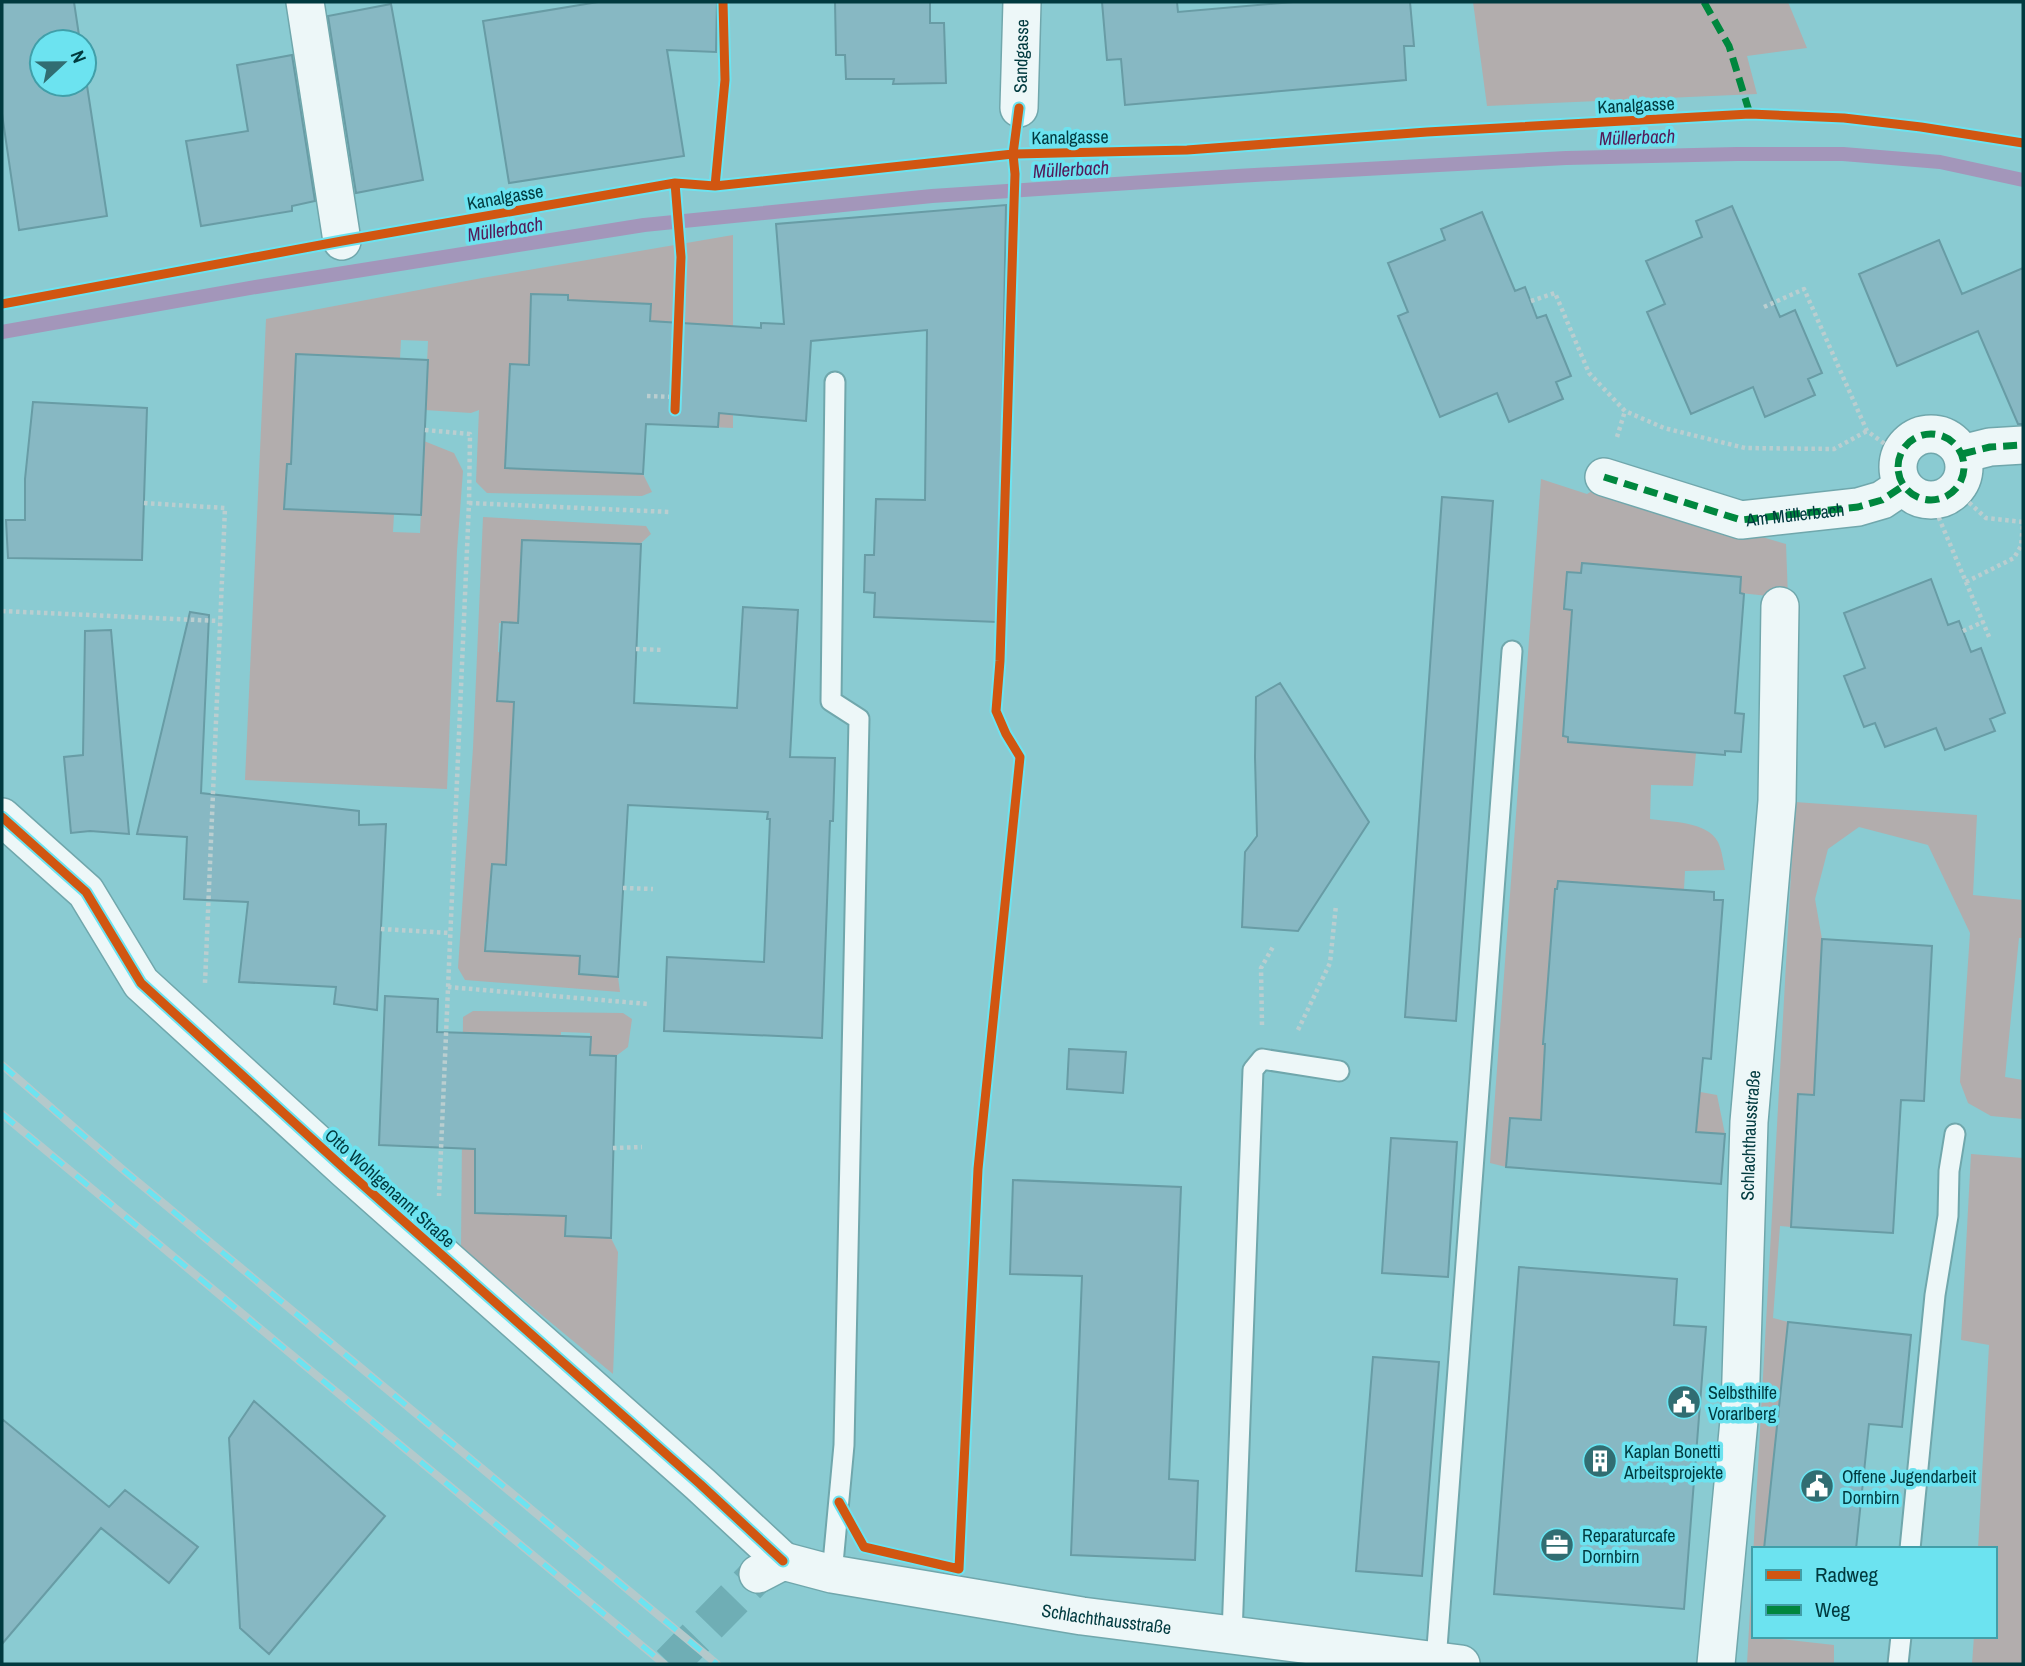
<svg xmlns="http://www.w3.org/2000/svg" width="2025" height="1666" font-family="'Archivo Narrow',sans-serif">
<style>
.green{fill:#b2adad}
.lines{fill:none;stroke-linecap:round;stroke-linejoin:round}
.stream{stroke:#a396ba;stroke-width:14}
.building{fill:#87b8c3;stroke:#689ca5;stroke-width:2}
.minor-tunnel{stroke:#6faeb5;stroke-width:37;stroke-dasharray:37 18;stroke-linecap:butt}
.service-casing{stroke:#70a7ac;stroke-width:23}
.minor-casing{stroke:#70a7ac;stroke-width:40}
.path{stroke:#baced0;stroke-width:4.5;stroke-dasharray:3.5 3.5;stroke-linecap:butt}
.service{stroke:#edf7f8;stroke-width:19}
.minor{stroke:#edf7f8;stroke-width:37}
.rail-casing{stroke:#b4c9cb;stroke-width:8}
.rail{stroke:#6ce3f0;stroke-width:5;stroke-dasharray:16;stroke-linecap:butt}
.quiet{stroke:#00873e;stroke-width:7;stroke-dasharray:14 7;stroke-linecap:butt}
.cycleway-casing{stroke:#6ce3f0;stroke-width:13}
.cycleway{stroke:#d15611;stroke-width:9}
.labels{text-anchor:middle;dominant-baseline:central;stroke-width:7;stroke-linejoin:round;paint-order:stroke}
.street-label{font-size:18px;fill:#013a3f;stroke:#6ce3f0}
.poi-label{font-size:18px;fill:#013a3f;stroke:#6ce3f0;text-anchor:start}
.water-label{font-size:19px;font-style:italic;fill:#531a58;stroke:#6ce3f0}
</style>
<rect width="100%" height="100%" fill="#8acbd2"/>
<!-- green -->
<path class="green" d="M1473,2H1788L1807,48L1747,56L1757,94L1487,106Z
M733,235V428L691,426L693,374L568,315V295L531,294L529,365L511,364L526,420L507,419L505,468L643,474L652,492L642,496L487,493L476,482L479,410L471,413L425,410L428,341L401,340L400,359L296,354L293,403L306,465L287,464L285,509L394,514L393,532L420,533L424,441L454,453L463,471L457,551L447,789L245,780L266,319L482,278Z
M1541,479L1587,494L1597,488L1786,544L1788,598L1740,593L1568,736L1696,753L1693,786L1651,785L1650,819C1670,822 1707,821 1718,842C1722,850 1723,861 1725,870L1685,871L1673,1087L1717,1095L1725,1134L1510,1118L1506,1167L1490,1163Z
M483,517L646,526L651,534L641,543L612,542L611,562L518,623H499L498,652L517,654L499,672L497,701L593,706L511,773L506,865L492,864L489,897L505,923L486,922L484,951L580,956L579,974L618,977L620,992L465,980L458,968L473,748Z
M1795,802L1977,815L1973,895L2023,900V938H2019L2005,1077L2023,1080V1119L1991,1116L1968,1103L1960,1082L1970,933L1928,845L1859,827L1828,849L1815,899L1822,939L1814,1095H1798L1791,1227L1780,1226L1773,1318L1788,1322L1764,1549H1754V1636L1834,1645V1664H1747Z
M473,1011L623,1013L632,1019L628,1047L616,1056L590,1055V1033L561,1032L560,1054L537,1035L498,1036L476,1123L474,1153L493,1154L476,1174L475,1213L566,1216V1236L611,1238L618,1252L613,1374L461,1248L463,1017Z
M1971,1154L2023,1158V1664H1972L1974,1636H1995V1549H1978L1989,1345L1961,1340Z"/>
<g class="lines">
<!-- stream -->
<path class="stream" d="M2,332L256,287L644,225L932,196L1237,176L1566,158L1737,154H1843L1940,162L2023,180"/>
</g>
<!-- building -->
<path class="building" d="M2,2H74L80,42H42V84H84V66L107,216L19,230L2,114Z
M598,2H717L716,52L667,50L684,156L509,183L483,21Z
M835,2H930V23H944L946,83L893,84L894,79H846L845,55H836Z
M1102,2H1177L1178,12L1293,2H1410L1414,46H1404L1406,80L1125,105L1121,59L1107,60Z
M391,4L423,180L356,193L328,16Z
M292,55L315,201L292,206V211L201,226L186,141L248,131L237,65Z
M1006,205L1001,490L997,622L874,617L875,593L864,592L865,555H874L876,499L925,500L927,330L811,341L806,421L719,413L718,427L646,424L643,474L505,468L510,364L529,365L531,294L568,295V300L651,304L650,321L761,328V323L784,324L776,224Z
M1732,206L1780,317L1795,310L1822,373L1808,379L1815,395L1765,417L1753,387L1691,414L1647,312L1665,304L1646,261L1702,237L1696,221Z
M1482,212L1515,291L1525,287L1537,318L1546,315L1571,376L1556,382L1563,399L1509,422L1497,393L1440,417L1398,316L1408,312L1388,263L1445,240L1441,229Z
M1939,240L1962,294L2023,268V424H2018L1978,331L1897,366L1859,274Z
M296,354L428,360L421,515L284,509L287,464H291Z
M33,402L147,408L142,560L8,558L6,520H25V479Z
M1442,497L1493,501L1456,1021L1405,1017Z
M522,540L641,544L634,703L737,708L743,607L798,610L790,757L835,758L833,821H830L822,1038L664,1031L667,957L764,962L770,819H767L768,812L628,805L618,977L579,974L580,956L485,951L492,864L506,865L514,702L497,701L502,622L518,623Z
M1582,563L1741,577L1740,593L1744,594L1735,713L1744,714L1741,752L1725,751V755L1568,742V737L1563,736L1572,610L1564,609L1567,572L1581,573Z
M1931,579L1948,625L1959,621L1971,652L1981,648L2005,713L1990,719L1995,731L1945,750L1936,728L1885,747L1875,723L1864,727L1844,676L1865,668L1844,613Z
M190,612L209,615L201,793L359,811V825L386,824L377,1010L334,1004L336,987L239,982L248,902L184,899L187,837L137,834Z
M111,630L129,834L90,831L71,833L64,757L83,755L85,631Z
M1280,683L1369,822L1298,931L1242,927L1245,852L1257,836L1255,757L1256,697Z
M1558,881L1714,892V900H1723L1711,1059L1703,1058L1696,1132L1725,1134L1721,1184L1506,1167L1510,1118L1541,1120L1545,1044H1543L1555,889H1557Z
M1822,939L1932,946L1924,1101L1901,1100L1893,1233L1791,1227L1798,1094L1814,1095Z
M385,996L438,999L437,1032L591,1037L590,1055L616,1056L611,1238L565,1236L566,1216L475,1213V1149L379,1145Z
M1069,1049L1126,1052L1123,1093L1067,1089Z
M1391,1138L1457,1142L1448,1277L1382,1273Z
M1013,1180L1181,1187L1169,1479L1198,1481L1195,1560L1071,1555L1082,1276L1010,1274Z
M1519,1267L1677,1279L1674,1325L1706,1327L1684,1609L1494,1594Z
M1788,1322L1911,1335L1902,1427L1869,1424L1856,1549H1764Z
M1373,1357L1439,1362L1422,1576L1356,1571Z
M254,1401L385,1516L269,1654L240,1628L229,1438Z
M2,1419L109,1507L125,1490L198,1547L169,1583L101,1528L2,1644Z"/>
<g class="lines">
<!-- minor-tunnel -->
<path class="minor-tunnel" d="M670,1664L758,1574"/>
<!-- service casing -->
<g class="service-casing">
<path id="service" d="M1910,1549L1935,1295L1948,1216L1949,1171L1955,1134
M832,1574L844,1445L859,719L831,701L835,382
M1232,1635L1253,1070L1262,1059L1339,1071
M1436,1661L1512,651
M1898,1664L1901,1636"/>
</g>
<!-- minor casing -->
<g class="minor-casing">
<g id="minor">
<path d="M305,2L342,241"/>
<path id="s1" d="M1019,108L1022,2"/>
<circle cx="1931" cy="467" r="33"/>
<path d="M1962,454L1990,447L2023,445"/>
<path id="s2" d="M1604,477L1741,520L1858,507L1882,500L1903,486"/>
<path d="M2,817L86,892L141,983L346,1170L700,1484L783,1561"/>
<path id="s3" d="M758,1574L783,1561L832,1574L1082,1616L1461,1664"/>
<path id="s4" d="M1716,1664L1740,1410L1749,1122L1777,801L1780,606"/>
</g>
</g>
<!-- path -->
<path class="path" d="M1531,301L1555,293L1589,373L1625,411L1664,428L1745,448L1834,449L1867,431
M1764,307L1804,289L1867,431L1889,447
M647,396L675,397
M425,430L470,434L469,503L439,1196
M1617,437L1625,411
M1964,498L1986,518L2023,522
M144,503L225,508L205,983
M469,503L670,512
M1936,511L1990,639
M1966,582L2014,558L2021,546L2023,523
M2,611L219,621
M1963,631L1983,622
M636,649L664,650
M623,888L653,889
M381,929L450,933
M448,987L648,1004
M1262,1025L1261,968L1274,945
M1298,1030L1330,963L1336,905
M613,1148L642,1147"/>
<!-- service -->
<use href="#service" class="service"/>
<!-- minor -->
<use href="#minor" class="minor"/>
<!-- rail casing -->
<g class="rail-casing">
<path id="rail" d="M2,1065L121,1168L717,1664
M2,1114L664,1664"/>
</g>
<!-- rail -->
<use href="#rail" class="rail"/>
<!-- quiet -->
<path class="quiet" d="M1704,2L1729,46L1750,114
M1898 467a33 33 0 1 1 66 0a33 33 0 1 1-66 0Z
M1962,454L1990,447L2023,445
M1604,477L1741,520L1858,507L1882,500L1903,486"/>
<!-- cycleway casing -->
<g class="cycleway-casing">
<path id="cycleway" d="M715,186L725,80L723,2
M2,304L342,241L675,183L715,186L1013,154L1187,150L1427,132L1750,114L1844,118L1921,127L2023,143
M675,410L681,257L675,183
M2,817L86,892L141,983L346,1170L700,1484L783,1561
M839,1502L864,1547L959,1569L978,1169L1020,757L1006,734L996,711L1000,661L1014,204L1015,174L1013,154L1019,108"/>
</g>
<!-- cycleway -->
<use href="#cycleway" class="cycleway"/>
</g>
<!-- icons -->
<defs>
<g id="civic-disc" transform="scale(1.75)"><circle r="9.5" fill="#316d72" stroke="#6ce3f0"/><path d="M-.6-6.5H3V-4.5H.6V-3L4-1V1h2V6H-6V1h2V-1L-.6-3ZM-1.2 2.5V6h2.4V2.5Z" fill="#fff"/></g>
<g id="building-disc" transform="scale(1.75)"><circle r="9.5" fill="#316d72" stroke="#6ce3f0"/><path d="M-4-6H4V6H1V3H-1V6H-4ZM-2.5-4.3h1.7v1.8h-1.7ZM.8-4.3h1.7v1.8H.8ZM-2.5-1h1.7V.8h-1.7ZM.8-1h1.7V.8H.8Z" fill="#fff"/></g>
<g id="office-disc" transform="scale(1.75)"><circle r="9.5" fill="#316d72" stroke="#6ce3f0"/><path d="M-6-3h4V-5.5h4V-3h4V5H-6ZM-1-4.5V-3h2v-1.5ZM-6 0V1H6V0Z" fill="#fff"/></g>
</defs>
<g fill-rule="evenodd">
<use href="#civic-disc" x="1684" y="1402"/>
<use href="#building-disc" x="1600" y="1461"/>
<use href="#civic-disc" x="1817" y="1486"/>
<use href="#office-disc" x="1557" y="1545"/>
</g>
<g class="labels">
<!-- street labels -->
<g class="street-label">
<text stroke="none"><textPath href="#s1" startOffset="52">Sandgasse</textPath></text>
<text transform="translate(1636 105) rotate(-3)">Kanalgasse</text>
<text transform="translate(1070 137) rotate(-1)">Kanalgasse</text>
<text transform="translate(505 197) rotate(-10)">Kanalgasse</text>
<text stroke="none"><textPath href="#s2" startOffset="198">Am Müllerbach</textPath></text>
<text stroke="none"><textPath href="#s4" startOffset="530">Schlachthausstraße</textPath></text>
<text transform="translate(390 1188) rotate(42)">Otto Wohlgenannt Straße</text>
<text stroke="none"><textPath href="#s3" startOffset="357">Schlachthausstraße</textPath></text>
</g>
<!-- poi labels -->
<g class="poi-label">
<text x="1708" y="1392">Selbsthilfe<tspan x="1708" dy="21">Vorarlberg</tspan></text>
<text x="1624" y="1451">Kaplan Bonetti<tspan x="1624" dy="21">Arbeitsprojekte</tspan></text>
<text x="1842" y="1476">Offene Jugendarbeit<tspan x="1842" dy="21">Dornbirn</tspan></text>
<text x="1582" y="1535">Reparaturcafe<tspan x="1582" dy="21">Dornbirn</tspan></text>
</g>
<!-- water labels -->
<g class="water-label">
<text transform="translate(1637 137) rotate(-2)">Müllerbach</text>
<text transform="translate(1071 169) rotate(-3)">Müllerbach</text>
<text transform="translate(505 229) rotate(-9)">Müllerbach</text>
</g>
</g>
<!-- border -->
<rect width="2025" height="1666" fill="none" stroke="#013a3f" stroke-width="7"/>
<!-- legend -->
<rect x="1752" y="1547" width="245" height="91" fill="#6ce3f0" stroke="#419fa9" stroke-width="2"/>
<rect x="1766" y="1570" width="35" height="10" fill="#d15611" stroke="#419fa9" stroke-width="2"/>
<text x="1815" y="1582" font-size="21" fill="#013a3f">Radweg</text>
<rect x="1766" y="1605" width="35" height="10" fill="#00873e" stroke="#419fa9" stroke-width="2"/>
<text x="1815" y="1617" font-size="21" fill="#013a3f">Weg</text>
<!-- north arrow -->
<g transform="translate(63 63) rotate(68)"><circle r="33" fill="#6ce3f0" stroke="#419fa9" stroke-width="2"/>
<path d="M0-5L12 26L0 18L-12 26Z" fill="#316d72"/>
<text y="-10" font-size="19" font-weight="bold" text-anchor="middle" fill="#013a3f">N</text>
</g>
</svg>
